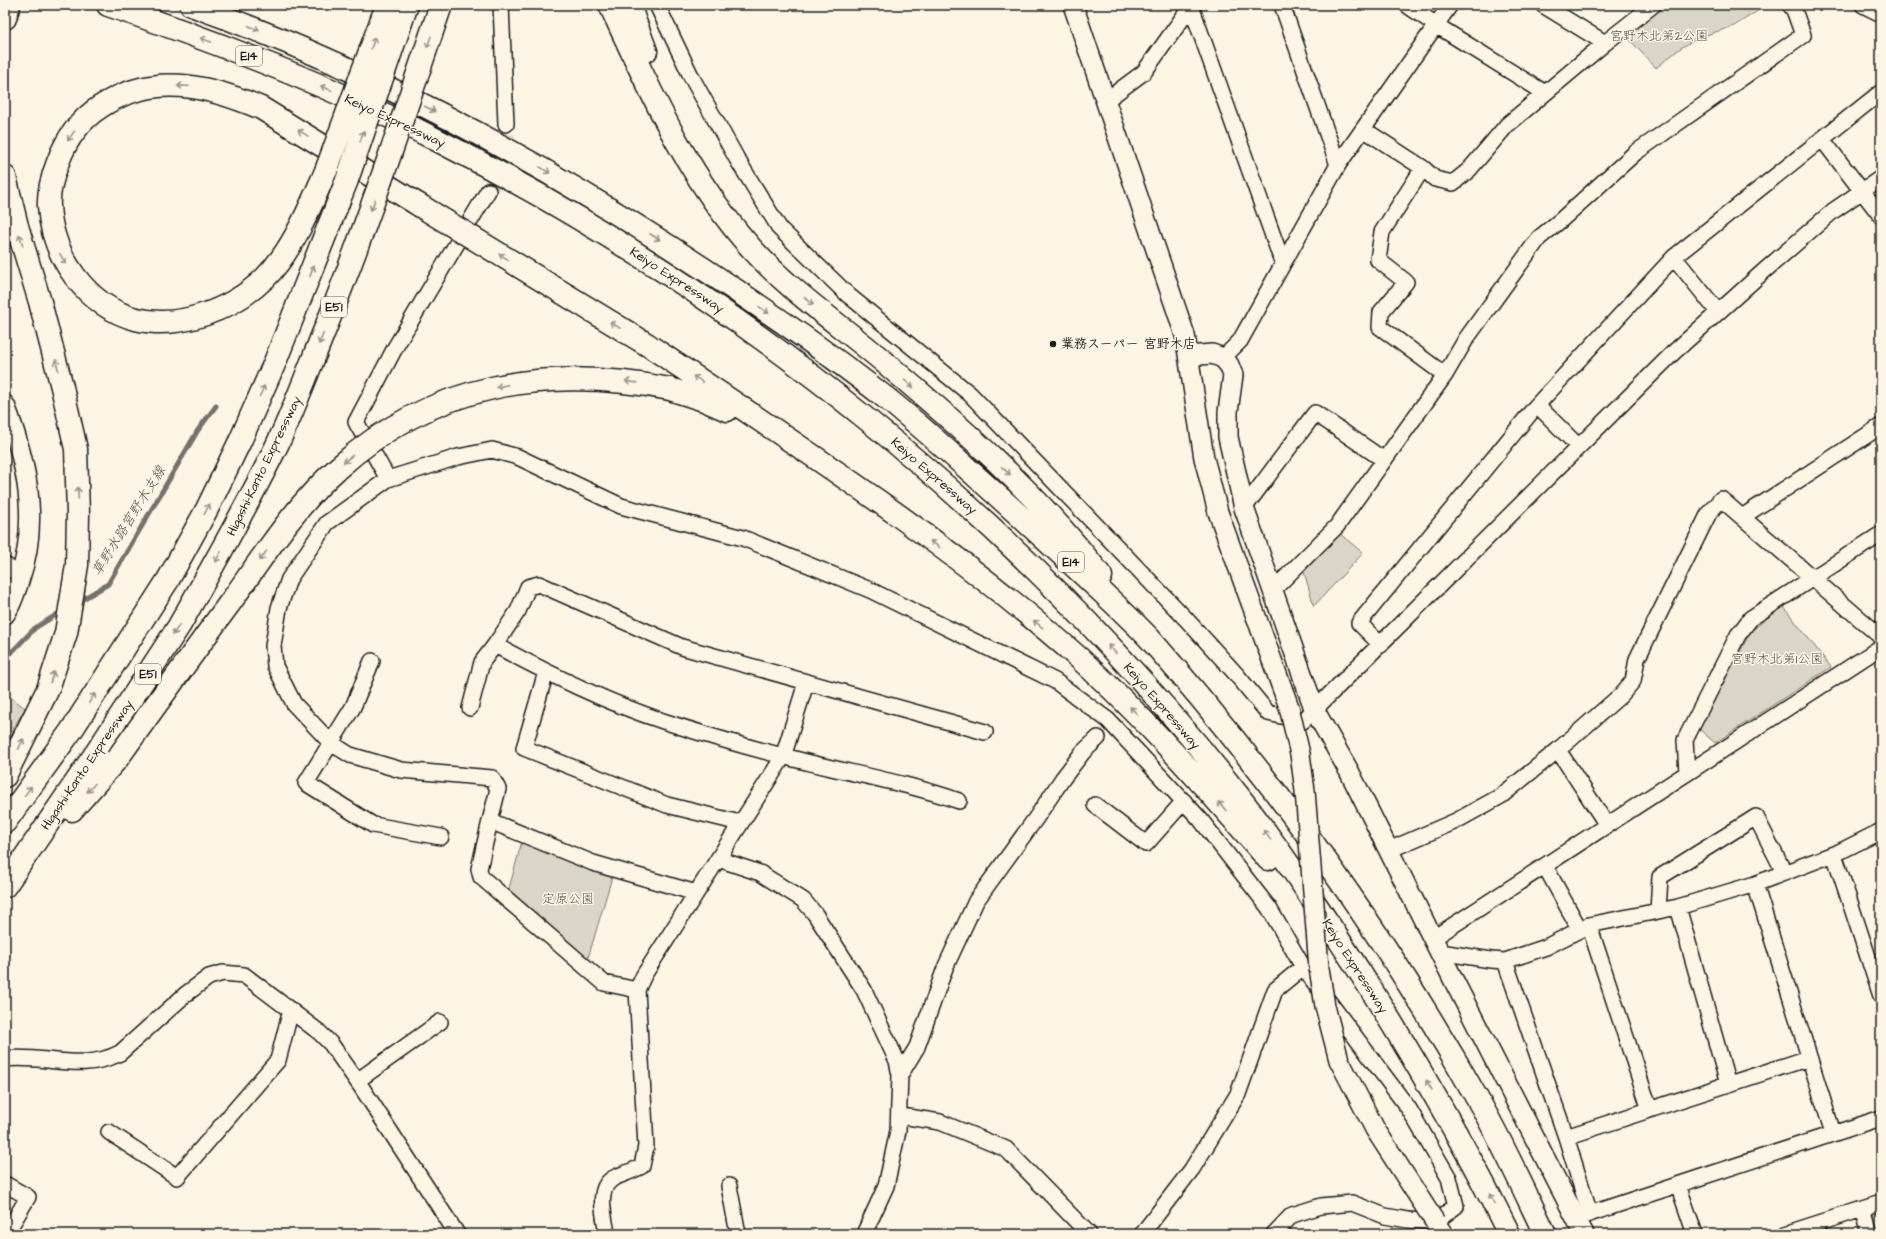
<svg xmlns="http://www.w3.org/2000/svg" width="1886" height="1239" font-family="'Architects Daughter','Klee One',sans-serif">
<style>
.green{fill:#dbd5c8;stroke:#7c7872}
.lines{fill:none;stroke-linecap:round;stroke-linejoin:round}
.stream{stroke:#75726c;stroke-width:5}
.minor-tunnel{stroke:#dad4c7;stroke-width:15;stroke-dasharray:15 8;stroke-linecap:butt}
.minor-casing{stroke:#1c1c1c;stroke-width:18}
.tertiary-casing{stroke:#1c1c1c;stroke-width:22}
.motorway-casing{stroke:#1c1c1c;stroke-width:25}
.minor{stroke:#fcf5e5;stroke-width:15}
.tertiary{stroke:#fcf5e5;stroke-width:19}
.motorway{stroke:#fcf5e5;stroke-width:22}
.tertiary-bridge-casing{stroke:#1c1c1c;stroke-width:22;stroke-linecap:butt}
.motorway-bridge-casing{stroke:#1c1c1c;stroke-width:25;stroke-linecap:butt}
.tertiary-bridge{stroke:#fcf5e5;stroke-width:19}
.motorway-bridge{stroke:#fcf5e5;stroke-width:22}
.oneway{stroke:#97938b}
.poi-dot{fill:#1c1c1c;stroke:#fcf5e5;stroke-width:1.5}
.labels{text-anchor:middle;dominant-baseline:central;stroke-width:3;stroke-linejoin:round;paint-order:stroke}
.shield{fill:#fcf5e5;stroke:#5f5d58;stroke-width:1}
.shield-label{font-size:12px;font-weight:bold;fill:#1c1c1c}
.park-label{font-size:13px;fill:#555450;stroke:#fcf5e5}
.street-label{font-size:13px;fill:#1c1c1c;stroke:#fcf5e5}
.poi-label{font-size:13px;font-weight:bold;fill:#1c1c1c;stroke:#fcf5e5;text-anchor:start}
.water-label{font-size:14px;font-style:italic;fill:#575551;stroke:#fcf5e5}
</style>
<rect width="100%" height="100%" fill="#fcf5e5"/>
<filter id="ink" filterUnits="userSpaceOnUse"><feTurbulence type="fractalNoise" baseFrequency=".025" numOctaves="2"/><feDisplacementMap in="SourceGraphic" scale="8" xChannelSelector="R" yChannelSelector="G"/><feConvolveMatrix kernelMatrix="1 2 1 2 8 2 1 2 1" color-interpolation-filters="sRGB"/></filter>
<g filter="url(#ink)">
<!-- green -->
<path class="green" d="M1675,5H1767L1734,26L1700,37L1682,47L1656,68L1625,35L1650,14Z
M1339,533L1363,553L1314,606L1304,572Z
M1783,606L1831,667L1715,743L1699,729L1751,631Z
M5,693L25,708L5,744Z
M522,841L612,877L586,965L508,892Z"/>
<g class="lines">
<!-- stream -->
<path class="stream" d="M78,602L108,584L198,430L216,406
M5,659L35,628L64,610"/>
<!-- minor-tunnel -->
<path class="minor-tunnel" d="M488,191C506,163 509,158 506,124"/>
<!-- minor casing -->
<g class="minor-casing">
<path id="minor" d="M501,5L506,124
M657,5L692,78L737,159L780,229L848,295L970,394L1186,619L1236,674L1268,713L1303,721L1674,352L1764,271L1833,211L1881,178
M1282,5L1338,165
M1407,5L1436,25L1545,93
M1543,5L1605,43
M1863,5L1881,14
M1191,6L1283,264
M1105,101L1144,72L1192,5
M1363,129L1423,168L1435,179L1453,183L1469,170L1507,125L1605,43L1653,5
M1822,139L1881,216
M1423,168L1382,232L1378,260L1406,282L1381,312L1380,327L1445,375
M1718,312L1674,257L1881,92
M1223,358L1240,341L1338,165L1450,5
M1579,447L1537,405L1674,257
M388,479L356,422L396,346L488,191
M1244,508L1315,413L1384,460
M1742,517L1881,426
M5,565L21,576
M1272,591L1337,526L1445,375L1466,339L1539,238L1561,220L1635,153L1803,35L1794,10L1790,5
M1381,645L1359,623L1537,405
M372,661L353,707L306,783L373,825L441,837
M546,672L524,748L667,805L740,823
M470,708L482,662L495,645
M1558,750L1607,825
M1687,773L1685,740L1738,635L1751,618L1881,534
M959,801C902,781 841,772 783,756C743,746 702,734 663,721C605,702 549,674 495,645L518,611L528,587L539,584L682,647L985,732
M1095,805L1146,844L1184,801
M490,821L479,869L481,877L604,983L637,990
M1389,850L1456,821L1501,796L1558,750L1621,695L1633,681L1637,659L1709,513L1721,499L1881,637
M1834,854L1881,996
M718,859L760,873L803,900L815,914L864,990L897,1061L900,1075
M1545,866L1580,930
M1755,884L1833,1133
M696,893L593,863L490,821L498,789L492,778L401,770L350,755L331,743L294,704L275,666L273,646L279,608L289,579L327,523L388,479L458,457L492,450L518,457L621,506L743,538L870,590L1055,681L1108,720L1200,819L1269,908L1303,967L1409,1109L1449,1178L1456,1206L1435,1222L1408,1220L1385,1216L1352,1203L1321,1206L1292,1215L1274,1234
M1678,907L1728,1084
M1658,911L1660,877L1756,817L1784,872
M1589,925L1650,1110
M1432,939L1881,647
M1440,952L1491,960L1505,961L1546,947L1589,925L1678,907L1755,884L1839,852L1881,831
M1505,961L1566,1137L1590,1214
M5,1059C45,1054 81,1073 120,1053L186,994L209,977L223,973L244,975L319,1032L331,1044L362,1088L457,1234
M357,1081L440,1022
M899,1118L908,1117L940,1122L1006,1149L1089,1234
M109,1132L177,1177L278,1060L291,1010
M1566,1137L1809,1058
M5,1184L28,1197L6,1234
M1678,1185L1695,1234
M729,1186L738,1234
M1863,1209L1870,1234
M1577,1218L1881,1118
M607,1234C605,1217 594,1186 616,1177C625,1173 633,1171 642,1166L646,1146L637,990L644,975L783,757L806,683
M864,1234L886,1186L898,1131L900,1075L917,1047L945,968L976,901L1036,818L1063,778L1083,752L1098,738
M1142,1234L1192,1169L1238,1094L1275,990L1303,967
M1785,1234L1881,1203"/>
</g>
<!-- tertiary casing -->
<g class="tertiary-casing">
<path id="tertiary" d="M1073,5L1185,335L1204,458L1218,512
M1189,356L1212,354L1223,358L1229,365L1233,375L1228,412V437L1244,508L1315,711L1349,771L1455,983L1584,1234
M5,405C27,463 40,521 19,581C15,593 12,604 5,614
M1435,1222L1443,1234"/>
</g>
<!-- motorway casing -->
<g class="motorway-casing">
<path id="motorway" d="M108,5C220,43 331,86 437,140C745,297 1014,515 1230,785C1282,850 1327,921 1372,991C1421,1070 1468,1150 1509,1234
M191,5C360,65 519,150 670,247C743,294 817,344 886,398C925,429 962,464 999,497C1034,529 1069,561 1103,593C1119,608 1135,623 1150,639C1276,782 1389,941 1482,1107C1505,1148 1525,1192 1545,1234
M610,5C650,91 688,178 752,249C791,292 839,324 883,361C961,427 1039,495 1101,576
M629,5L646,51
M5,18L9,5
M326,171C310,207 293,250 265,278C233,309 180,330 136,319C86,306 52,256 49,206C48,192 53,175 58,162C66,140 80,120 100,107C152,72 207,85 261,108L419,205
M5,177L17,226L40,302L62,387L76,449L78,514L77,565L66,633L48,689L5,776
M648,345C795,444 946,540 1079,658C1147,720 1208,790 1268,859
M670,389L704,400L727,410
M72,810L117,759
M5,822L71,731L168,580
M5,886L98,750L179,626L196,596"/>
</g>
<!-- minor -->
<use href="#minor" class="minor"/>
<!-- tertiary -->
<use href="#tertiary" class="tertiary"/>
<!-- motorway -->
<use href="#motorway" class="motorway"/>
<!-- tertiary-bridge casing -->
<g class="tertiary-bridge-casing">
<path id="tertiary-bridge" d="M1218,512L1289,707L1300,754L1305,791L1319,968L1325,1006L1339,1060L1375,1129L1435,1222"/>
</g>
<!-- motorway-bridge casing -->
<g class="motorway-bridge-casing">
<path id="motorway-bridge" d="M326,171L387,5
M419,205L648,345
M168,580L207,509L241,439L275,362L347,180L407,5
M196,596C224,546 253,495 278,443C294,409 307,374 321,339C366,229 403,117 441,5
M117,759C155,706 193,653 232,600C264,555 296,505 338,468C432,383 549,365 670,389"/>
</g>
<!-- tertiary-bridge -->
<use href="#tertiary-bridge" class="tertiary-bridge"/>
<!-- motorway-bridge -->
<use href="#motorway-bridge" class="motorway-bridge"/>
</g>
<!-- one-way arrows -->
<defs><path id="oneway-shaft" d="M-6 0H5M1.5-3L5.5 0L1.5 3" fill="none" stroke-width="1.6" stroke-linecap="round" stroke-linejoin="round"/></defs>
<g class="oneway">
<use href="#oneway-shaft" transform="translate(254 28) rotate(23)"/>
<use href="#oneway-shaft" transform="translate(206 40) rotate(-159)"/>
<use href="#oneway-shaft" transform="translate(429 42) rotate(109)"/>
<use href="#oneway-shaft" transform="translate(373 43) rotate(-70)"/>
<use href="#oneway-shaft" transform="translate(183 86) rotate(-178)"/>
<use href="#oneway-shaft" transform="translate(326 88) rotate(-156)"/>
<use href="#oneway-shaft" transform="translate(430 109) rotate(27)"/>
<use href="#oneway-shaft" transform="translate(303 133) rotate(-148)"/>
<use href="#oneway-shaft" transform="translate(71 136) rotate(125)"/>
<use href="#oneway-shaft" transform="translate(362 136) rotate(-71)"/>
<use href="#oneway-shaft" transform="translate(545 170) rotate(31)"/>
<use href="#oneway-shaft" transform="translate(373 205) rotate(110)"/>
<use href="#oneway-shaft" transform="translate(655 237) rotate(33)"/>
<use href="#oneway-shaft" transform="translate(21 240) rotate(-107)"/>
<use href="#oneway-shaft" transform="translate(504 257) rotate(-149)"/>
<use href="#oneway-shaft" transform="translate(63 259) rotate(58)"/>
<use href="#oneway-shaft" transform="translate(312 271) rotate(-69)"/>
<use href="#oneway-shaft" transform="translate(809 301) rotate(40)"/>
<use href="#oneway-shaft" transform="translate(764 310) rotate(35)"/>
<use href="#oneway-shaft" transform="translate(615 325) rotate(-149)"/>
<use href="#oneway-shaft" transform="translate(321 339) rotate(112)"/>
<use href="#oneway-shaft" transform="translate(57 365) rotate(-105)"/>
<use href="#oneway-shaft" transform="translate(698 379) rotate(-146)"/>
<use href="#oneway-shaft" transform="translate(631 382) rotate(-172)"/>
<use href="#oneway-shaft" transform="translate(909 384) rotate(41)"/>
<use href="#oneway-shaft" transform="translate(502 386) rotate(168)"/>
<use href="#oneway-shaft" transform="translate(262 391) rotate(-66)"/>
<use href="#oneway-shaft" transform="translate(348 459) rotate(141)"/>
<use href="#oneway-shaft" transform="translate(1006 471) rotate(43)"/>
<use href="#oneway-shaft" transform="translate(78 493) rotate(-92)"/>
<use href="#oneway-shaft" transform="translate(207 509) rotate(-63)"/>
<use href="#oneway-shaft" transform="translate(935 544) rotate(-144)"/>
<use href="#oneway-shaft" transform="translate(263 556) rotate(126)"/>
<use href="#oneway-shaft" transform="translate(218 557) rotate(119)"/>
<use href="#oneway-shaft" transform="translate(1038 624) rotate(-140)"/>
<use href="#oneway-shaft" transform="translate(176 630) rotate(122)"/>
<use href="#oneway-shaft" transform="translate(1112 649) rotate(-132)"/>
<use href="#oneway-shaft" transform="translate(52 677) rotate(-72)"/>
<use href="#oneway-shaft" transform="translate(92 698) rotate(-57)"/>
<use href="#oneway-shaft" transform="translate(1134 711) rotate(-134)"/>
<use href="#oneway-shaft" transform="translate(21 744) rotate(-64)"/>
<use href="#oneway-shaft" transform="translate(91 788) rotate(132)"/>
<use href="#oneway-shaft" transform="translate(28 791) rotate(-55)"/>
<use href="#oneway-shaft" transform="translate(1222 806) rotate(-132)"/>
<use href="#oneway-shaft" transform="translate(1267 835) rotate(-126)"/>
<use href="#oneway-shaft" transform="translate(1429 1085) rotate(-121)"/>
<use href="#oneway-shaft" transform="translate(1492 1199) rotate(-117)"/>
</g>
</g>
<!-- markers -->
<circle class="poi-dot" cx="1053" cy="344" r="4"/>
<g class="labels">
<!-- shield labels -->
<g class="shield">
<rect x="236" y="46" width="26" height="20" rx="3"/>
<rect x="321" y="297" width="26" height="20" rx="3"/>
<rect x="1058" y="552" width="26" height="20" rx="3"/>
<rect x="135" y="664" width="26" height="20" rx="3"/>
</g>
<g class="shield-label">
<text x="249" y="56">E14</text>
<text x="334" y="307">E51</text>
<text x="1071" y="562">E14</text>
<text x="148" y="674">E51</text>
</g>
<!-- park labels -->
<g class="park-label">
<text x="1659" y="36">宮野木北第2公園</text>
<text x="1777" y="659">宮野木北第1公園</text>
<text x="568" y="899">定原公園</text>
</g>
<!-- street labels -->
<g class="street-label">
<text transform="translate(395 121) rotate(25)">Keiyo Expressway</text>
<text transform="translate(677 280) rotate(33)">Keiyo Expressway</text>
<text transform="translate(264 466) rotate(-64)">Higashi-Kanto Expressway</text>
<text transform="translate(934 476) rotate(41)">Keiyo Expressway</text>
<text transform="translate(1162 706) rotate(49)">Keiyo Expressway</text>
<text transform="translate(87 765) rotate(-56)">Higashi-Kanto Expressway</text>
<text transform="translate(1355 966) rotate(57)">Keiyo Expressway</text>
</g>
<!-- poi labels -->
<g class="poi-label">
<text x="1061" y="344">業務スーパー 宮野木店</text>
</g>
<!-- water labels -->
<g class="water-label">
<text transform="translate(129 521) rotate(-58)">草野水路宮野木支線</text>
</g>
</g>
<!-- margin -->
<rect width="1886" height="1239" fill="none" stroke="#fcf5e5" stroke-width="20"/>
<rect x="10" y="10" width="1866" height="1219" fill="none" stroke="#1c1c1c" stroke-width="1.5" filter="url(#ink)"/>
</svg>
